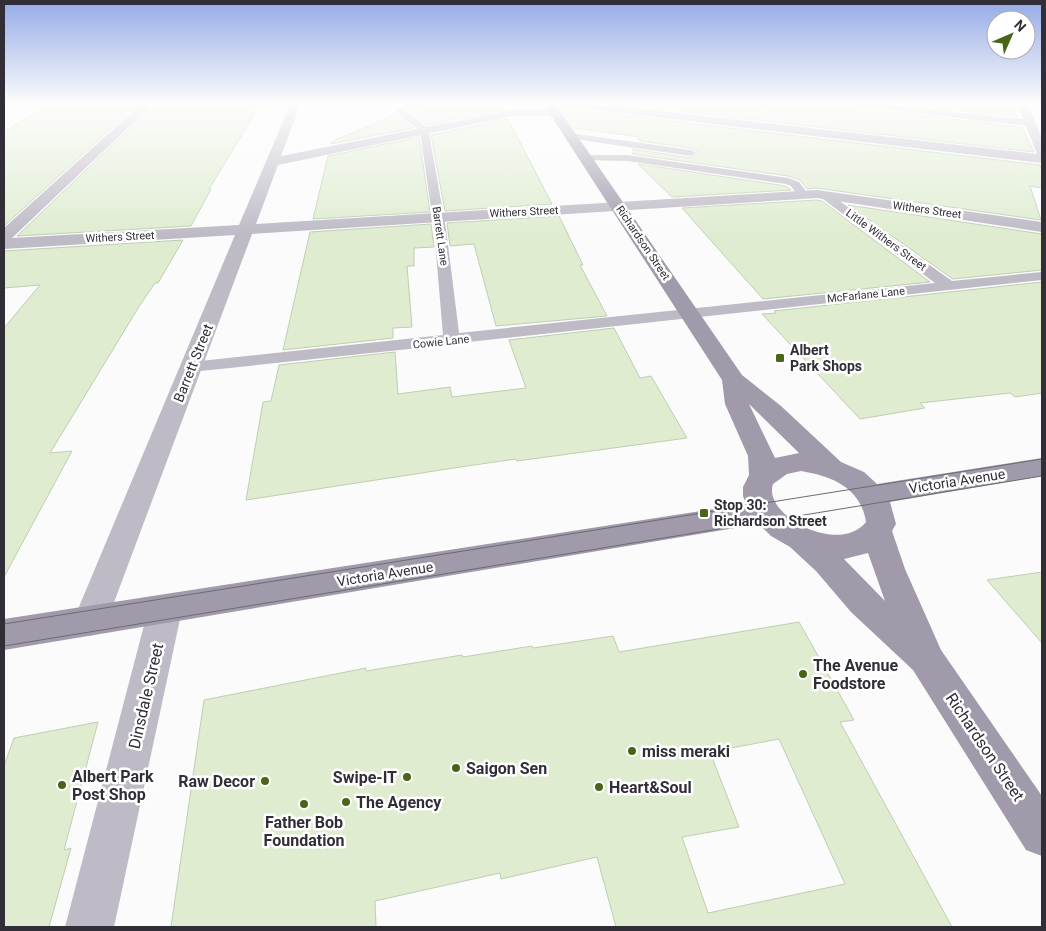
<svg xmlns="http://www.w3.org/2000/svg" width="1046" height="931" font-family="Roboto,sans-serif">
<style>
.building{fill:#dfecd0;stroke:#c0cdb2;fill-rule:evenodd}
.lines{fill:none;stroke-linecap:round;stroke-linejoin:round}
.lane{fill:#bebac6;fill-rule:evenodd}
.street{fill:#bebac6;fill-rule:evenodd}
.secondary{fill:#a09aab;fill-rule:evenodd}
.tram{stroke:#6e6b72;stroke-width:1}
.poi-dot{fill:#486518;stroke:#fff;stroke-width:2}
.labels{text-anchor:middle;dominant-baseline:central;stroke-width:5;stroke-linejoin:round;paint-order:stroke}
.far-street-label{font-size:11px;fill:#322e38;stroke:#fff}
.poi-label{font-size:14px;font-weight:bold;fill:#322e38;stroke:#fff;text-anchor:start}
.street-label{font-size:14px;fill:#322e38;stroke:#fff}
.near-poi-label{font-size:16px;font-weight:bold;fill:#322e38;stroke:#fff;text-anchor:start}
.near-street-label{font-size:16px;fill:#322e38;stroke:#fff}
</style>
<rect width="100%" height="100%" fill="#fbfbfb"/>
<!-- building -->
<path class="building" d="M46,105H137L4,226V132Z
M154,105H260L209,189H211L191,226L17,236Z
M418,105H501L504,110L427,125L408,111Z
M559,105H572L579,110L1040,165L1042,170V188L1030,186L1041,220L817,188L807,189L800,180L788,176L632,154L635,150L632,149L691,158L698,152L691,148L640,141L641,140L638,139L640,137L574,128Z
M627,105H857L863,109L1022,127L1034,152Z
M908,105H1012L1017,117Z
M396,114L413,128L331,144V142Z
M508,119L552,204L445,211L431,135Z
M419,137L430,212L313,219L328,156Z
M638,164L786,186L791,190L672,197Z
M817,200L822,201L930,282L763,299L682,208Z
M848,205L1042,234V270L953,279Z
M559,216L583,265H580L607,316L496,326L474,244L450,246L447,223Z
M431,224L434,247L414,248V266H407L412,327L393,328V338L283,350L310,232Z
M183,240L158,283H155L140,305L50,453L72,451L4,577V328L40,285L4,288V251Z
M1042,282V393L1015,397L1010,393L920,403L925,408L860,419L762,314L776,313L774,311Z
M614,328L640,378L651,376L687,438L517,461L516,459L467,466L246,500L263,402L271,401L279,365L395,352L398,394L450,387L452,397L526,388L509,340Z
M1042,572V643L987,580Z
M799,622L854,720L840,722L952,927H616L597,857L501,879L500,873L375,901L376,927H171L204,700L366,668V671L462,655L463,657L532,646L533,648L613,636L619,652ZM779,739L845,884L708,913L682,837L739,827L710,752Z
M98,722L64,850L71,848L49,927H4V766L14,738Z"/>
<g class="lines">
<!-- lane -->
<path class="lane" d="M405,105H416L405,111L432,131L429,133L446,229L459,333L935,283L819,196L817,194L819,192H827L952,281L1042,272V280L459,343L452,346L447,345L191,372L185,371L182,367L185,363L191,362L443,335L434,229L420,131L395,111Z
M859,105H888L1030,120L1034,123L1030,126L863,107Z
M570,133L691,150L696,153L691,156L567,138L565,136Z
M586,155H627L788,178L799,182L809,195L807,197H799L791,186L786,184L627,161L582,160L581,158Z"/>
<!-- street -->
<path class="street" d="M140,105H152L12,238L239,225L290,105H300L281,156L512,110L553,109L558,112L553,115L512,116L278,165L256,224L817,190L1042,222V232L817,198L252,234L107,621L102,632L90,636L78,632L73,621L235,235L4,249V228Z
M574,105H609L1037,154L1018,105H1028L1042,138V163L579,108Z
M165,595L177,600L182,610L114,927H65L148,610L153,600Z"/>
<!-- secondary -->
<path class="secondary" d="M546,105H556L742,375L781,406L841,462L864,472L877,484L1042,458V476L890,502L896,524L892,531L905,569L941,650L1042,796V856L1026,850L913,670L851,612L816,571L790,547L771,536L759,524L4,650V619L746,504L743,496V487L749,475L748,456L725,404L722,380L548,111ZM749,404L799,453L775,458ZM801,471C832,476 861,488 866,522C839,556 762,515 773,484L787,474ZM868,553L885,601L844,559Z"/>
<!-- tram -->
<path class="tram" d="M4,624L1042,459
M4,646L1042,476"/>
</g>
<!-- sky -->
<linearGradient id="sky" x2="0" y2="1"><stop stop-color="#95aae6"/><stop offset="0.44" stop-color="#fdfdfd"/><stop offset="1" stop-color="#fdfdfd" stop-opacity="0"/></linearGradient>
<rect width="1046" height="236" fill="url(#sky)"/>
<!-- markers -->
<g class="poi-dot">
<rect x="775" y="353" width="10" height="10" rx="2.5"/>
<rect x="699" y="508" width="10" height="10" rx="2.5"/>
<circle cx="803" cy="674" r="5"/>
<circle cx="632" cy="751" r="5"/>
<circle cx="456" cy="768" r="5"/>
<circle cx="407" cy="777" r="5"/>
<circle cx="265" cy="781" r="5"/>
<circle cx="62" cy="785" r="5"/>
<circle cx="599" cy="787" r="5"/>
<circle cx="346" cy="802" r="5"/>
<circle cx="304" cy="804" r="5"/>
</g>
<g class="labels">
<!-- far-street labels -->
<g class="far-street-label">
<text transform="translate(927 210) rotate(8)">Withers Street</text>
<text transform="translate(524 212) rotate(-3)">Withers Street</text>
<text transform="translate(440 236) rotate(82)">Barrett Lane</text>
<text transform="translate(120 237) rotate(-3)">Withers Street</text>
<text transform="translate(886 240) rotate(36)">Little Withers Street</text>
<text transform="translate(643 243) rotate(56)">Richardson Street</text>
<text transform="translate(866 295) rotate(-6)">McFarlane Lane</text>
<text transform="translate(441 342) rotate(-6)">Cowie Lane</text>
</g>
<!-- poi labels -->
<g class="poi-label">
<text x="790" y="350">Albert<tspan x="790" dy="16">Park Shops</tspan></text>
<text x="714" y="505">Stop 30:<tspan x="714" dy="16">Richardson Street</tspan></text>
</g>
<!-- street labels -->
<g class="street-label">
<text transform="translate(193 363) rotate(-68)">Barrett Street</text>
<text transform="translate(957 481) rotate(-9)">Victoria Avenue</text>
<text transform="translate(385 574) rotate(-9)">Victoria Avenue</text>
</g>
<!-- near-poi labels -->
<g class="near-poi-label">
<text x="813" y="665">The Avenue<tspan x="813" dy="18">Foodstore</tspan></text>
<text x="642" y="751">miss meraki</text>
<text x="466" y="768">Saigon Sen</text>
<text x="72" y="776">Albert Park<tspan x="72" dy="18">Post Shop</tspan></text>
<text x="397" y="777" text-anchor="end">Swipe-IT</text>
<text x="255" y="781" text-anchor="end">Raw Decor</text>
<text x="609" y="787">Heart&amp;Soul</text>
<text x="356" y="802">The Agency</text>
<text x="304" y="822" text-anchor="middle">Father Bob<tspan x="304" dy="18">Foundation</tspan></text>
</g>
<!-- near-street labels -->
<g class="near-street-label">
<text transform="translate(146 696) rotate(-77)">Dinsdale Street</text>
<text transform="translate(985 747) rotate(56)">Richardson Street</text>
</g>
</g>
<!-- border -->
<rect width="1046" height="931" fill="none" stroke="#322e38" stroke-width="10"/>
<!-- north arrow -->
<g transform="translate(1011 35) rotate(45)"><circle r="24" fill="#ffffff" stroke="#adabaf"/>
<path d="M0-4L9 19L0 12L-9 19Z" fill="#486518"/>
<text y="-8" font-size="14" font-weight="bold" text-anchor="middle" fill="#322e38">N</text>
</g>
</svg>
